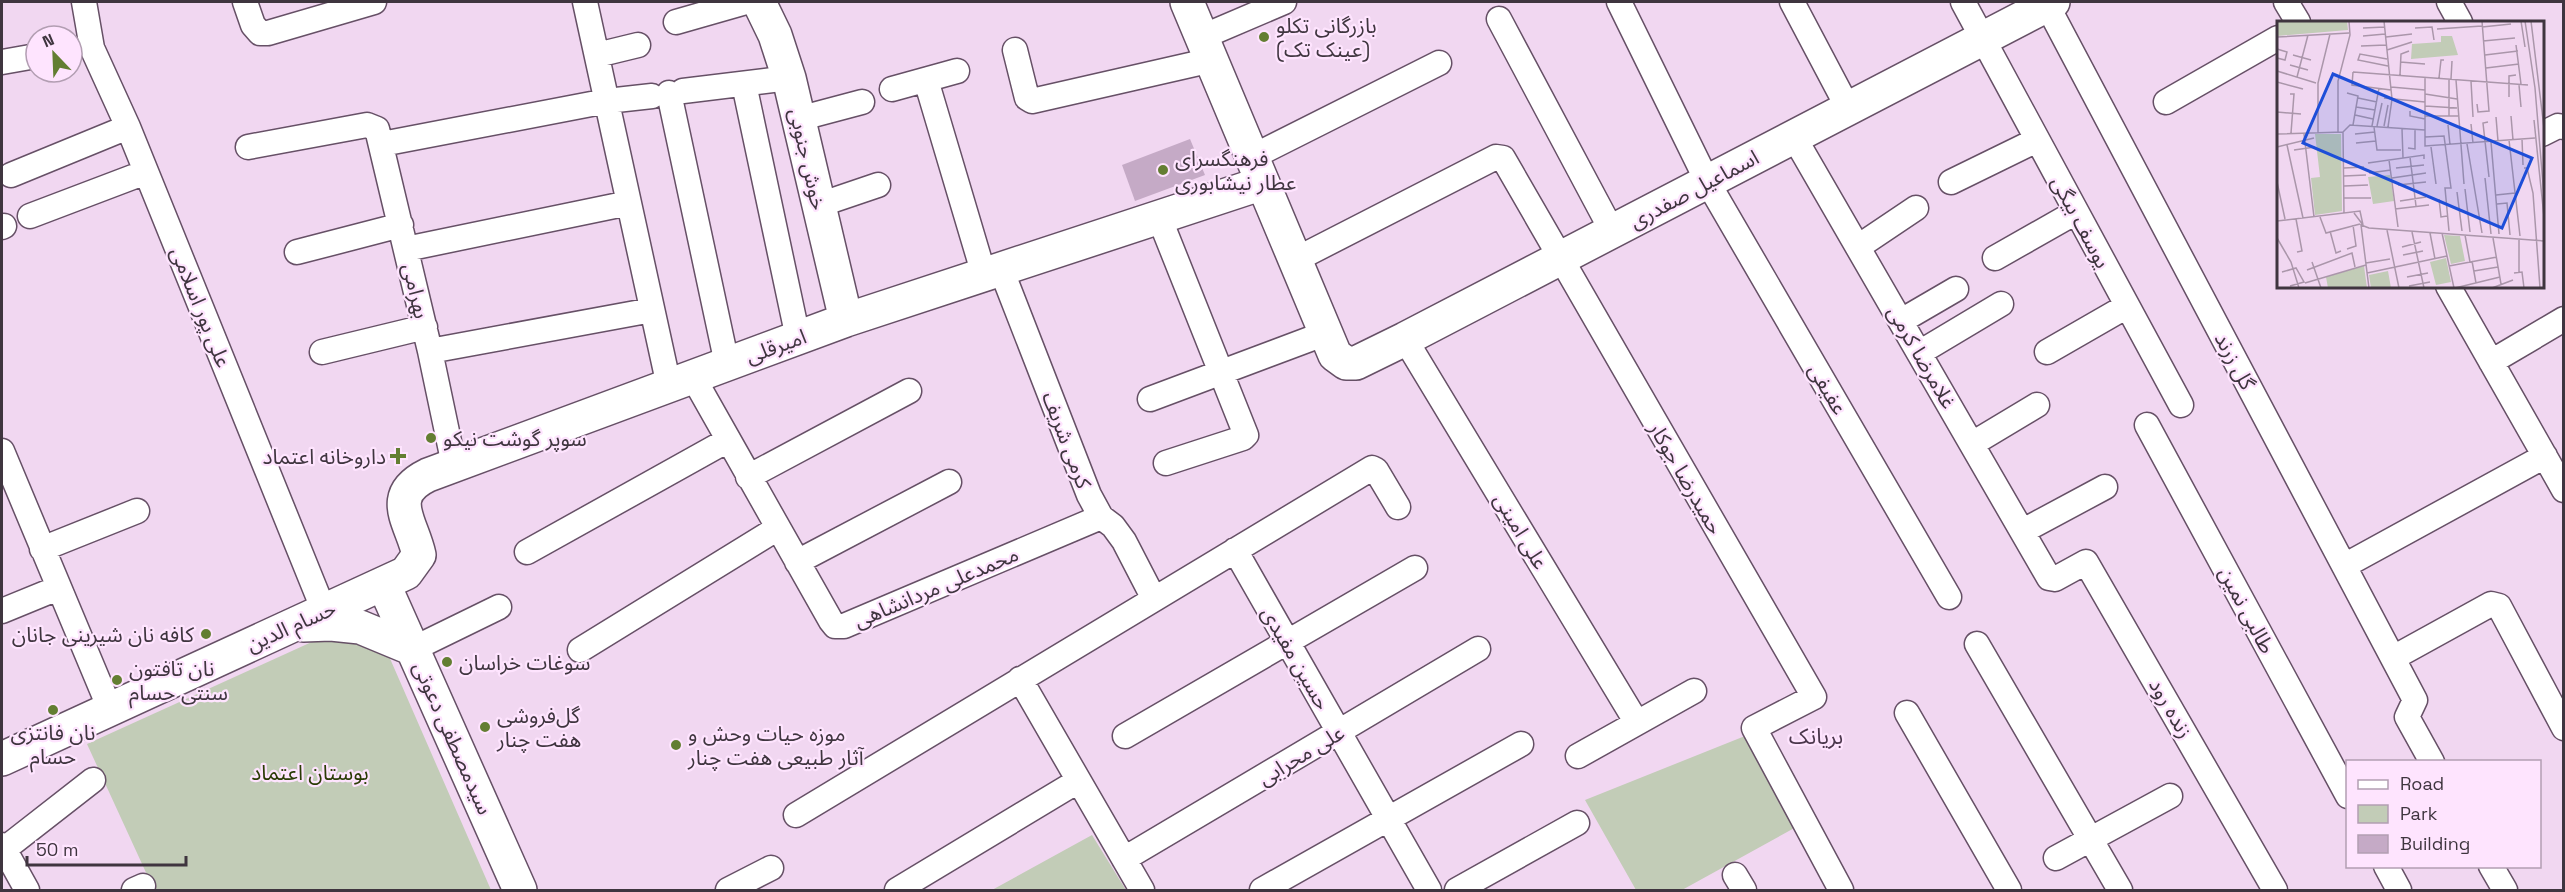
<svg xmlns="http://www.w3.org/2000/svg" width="2565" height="892" font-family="'Space Grotesk','Noto Sans Arabic',sans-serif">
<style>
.green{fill:#c2ccb7}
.building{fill:#c5aac6}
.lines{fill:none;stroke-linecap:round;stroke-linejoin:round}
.street-casing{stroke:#665066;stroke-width:27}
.secondary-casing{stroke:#665066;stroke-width:36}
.street{stroke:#fff;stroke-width:24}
.secondary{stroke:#fff;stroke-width:33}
.poi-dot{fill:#637e32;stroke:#fee4fe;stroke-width:2}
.labels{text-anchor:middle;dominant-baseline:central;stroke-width:4.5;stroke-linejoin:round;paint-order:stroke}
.poi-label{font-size:21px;fill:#3f353f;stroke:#fee4fe;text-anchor:start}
.street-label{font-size:21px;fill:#3f353f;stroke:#fee4fe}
.park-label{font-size:21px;fill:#2a3b04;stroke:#fee4fe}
.neighbourhood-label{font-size:22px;fill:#4b374c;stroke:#fee4fe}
.inset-road{fill:none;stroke:#aa96aa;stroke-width:1.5}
.view{fill:#1d4ed8;fill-opacity:0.15;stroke:#1d4ed8;stroke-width:3}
.inset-edge{fill:none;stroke:#3f353f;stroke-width:3}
</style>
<rect width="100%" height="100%" fill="#f1d7f1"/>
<!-- green -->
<path class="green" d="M371,615L491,890H154L87,744Z
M1750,734L1798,826L1682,890H1636L1585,800Z
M1092,835L1126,890H992Z"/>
<!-- building -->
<path class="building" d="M1190,139L1205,175L1135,201L1122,165Z"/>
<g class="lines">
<!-- street casing -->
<g class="street-casing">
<path id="street" d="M84,2L92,48L128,127L324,611
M245,2L253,25L260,33H268L374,2
M585,2L669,386
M1619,2L1707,181L1949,597
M1792,2L1848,108
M1963,2L2181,405
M2286,2L2298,22
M2449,2L2460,22
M2047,5L2415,700L2407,717L2432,762
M1499,19L1612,231
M676,22L746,2
M1202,37L1284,2
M1015,50L1027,98L1032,101L1212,60
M597,55L638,45
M2,62L36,56
M926,80L984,275
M744,84L798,338
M892,89L957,71
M683,91L789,78
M669,93L727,364
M2166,102L2278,38
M798,119L862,102
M2542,134L2558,126L2564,127
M1794,137L2049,578L2055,579L2086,562L2275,890
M382,144L607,101L652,96
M248,147L367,125L377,129L430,351L454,465
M1252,157L1439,63
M11,175L128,127
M1951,182L2037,140
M819,205L878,185
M30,216L146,172
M1159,217L1246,435L1243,438L1166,463
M2,227L4,226
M1858,247L1916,208
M406,249L629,203
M297,252L401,225
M1995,258L2076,212
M1295,260L1496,157L1503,158L1814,697L1754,728L1841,890
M1001,269L1089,495L1101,517L1113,526L1124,541L1154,599
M2448,286L2564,490
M1901,321L1956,289
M1405,339L1637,723
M430,351L652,310
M322,352L425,327
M2047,352L2127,306
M1919,353L2001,304
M2491,362L2564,319
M693,377L831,621L835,626H844L1101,517
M1150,399L1326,333
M2147,425L2348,796
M1972,444L2037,405
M2,451L110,709
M748,477L909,391
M2023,531L2105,487
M42,549L137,511
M1235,550L1429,890
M527,552L728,440
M797,562L949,482
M2344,566L2545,456
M2,611L58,588
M1977,644L2120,890
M413,649L499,607
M580,650L778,528
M2393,658L2491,604L2499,606L2564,728
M1020,679L1142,890
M1907,713L2009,890
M1125,736L1415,568
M1578,756L1694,691
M796,815L1372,468L1376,470L1398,507
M2,845L27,890
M2,851L93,780
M2056,858L2170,796
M1124,859L1478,649
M2386,866L2399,890
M2491,866L2505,890
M1735,875L1744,890
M134,890L143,886
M728,890L771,868
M897,890L1078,781
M1262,890L1521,744
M1457,890L1577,823"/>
</g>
<!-- secondary casing -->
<g class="secondary-casing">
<path id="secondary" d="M759,2L775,35L789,78L846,320
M1187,2L1335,355L1346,363H1356L1405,339L2053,2
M384,585L520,890
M303,625L331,624L360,627L413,649
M2,759L406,573L419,555C412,522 385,496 428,475L846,320L1263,183"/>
</g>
<!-- street -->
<use href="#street" class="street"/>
<!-- secondary -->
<use href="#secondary" class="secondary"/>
</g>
<!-- markers -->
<g class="poi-dot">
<circle cx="1264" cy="37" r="6"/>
<circle cx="1163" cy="170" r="6"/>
<circle cx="431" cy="438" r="6"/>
<path d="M395 447h6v6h6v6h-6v6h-6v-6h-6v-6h6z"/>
<circle cx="206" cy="634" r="6"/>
<circle cx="447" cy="662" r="6"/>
<circle cx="117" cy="680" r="6"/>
<circle cx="53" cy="710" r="6"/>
<circle cx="485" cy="727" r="6"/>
<circle cx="676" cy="745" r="6"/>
</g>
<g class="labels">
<!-- poi labels -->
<g class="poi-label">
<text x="1276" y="25">بازرگانی تکلو<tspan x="1276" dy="24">(عینک تک)</tspan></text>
<text x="1175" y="158">فرهنگسرای<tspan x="1175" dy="24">عطار نیشابوری</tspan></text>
<text x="443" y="438">سوپر گوشت نیکو</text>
<text x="386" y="456" text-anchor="end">داروخانه اعتماد</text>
<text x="194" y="634" text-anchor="end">کافه نان شیرینی جانان</text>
<text x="459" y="662">سوغات خراسان</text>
<text x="129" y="668">نان تافتون<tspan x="129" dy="24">سنتی حسام</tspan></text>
<text x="497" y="715">گل‌فروشی<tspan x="497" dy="24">هفت چنار</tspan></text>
<text x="53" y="732" text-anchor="middle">نان فانتزی<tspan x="53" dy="24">حسام</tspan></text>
<text x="688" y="733">موزه حیات وحش و<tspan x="688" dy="24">آثار طبیعی هفت چنار</tspan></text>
</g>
<!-- street labels -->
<g class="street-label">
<text transform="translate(808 159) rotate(77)">خوش جنوبی</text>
<text transform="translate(1694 189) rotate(-28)">اسماعیل صفدری</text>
<text transform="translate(2081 222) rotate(62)">یوسف بیگی</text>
<text transform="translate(416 291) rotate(77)">بهرامی</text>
<text transform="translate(201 307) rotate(68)">علی پور اسلامی</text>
<text transform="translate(776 346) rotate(-20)">امیرقلی</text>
<text transform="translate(1922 357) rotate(60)">غلامرضا کرمی</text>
<text transform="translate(2235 361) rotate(62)">گل زرند</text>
<text transform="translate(1828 389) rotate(60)">عفیفی</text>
<text transform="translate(1067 440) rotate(69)">کرمی شریف</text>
<text transform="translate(1686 478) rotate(60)">حمیدرضا جوکار</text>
<text transform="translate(1521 531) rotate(59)">علی امینی</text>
<text transform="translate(936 587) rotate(-23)">محمدعلی مردانشاهی</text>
<text transform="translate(2247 610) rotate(62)">طالبی نمین</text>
<text transform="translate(291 626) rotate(-24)">حسام الدین</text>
<text transform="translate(1296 658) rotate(60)">حسین مفیدی</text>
<text transform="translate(2171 708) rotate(60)">زنده رود</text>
<text transform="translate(453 738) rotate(66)">سیدمصطفی دعوتی</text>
<text transform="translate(1301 755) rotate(-31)">علی محرابی</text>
</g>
<!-- park labels -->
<g class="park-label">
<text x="310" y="772">بوستان اعتماد</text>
</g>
<!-- neighbourhood labels -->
<g class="neighbourhood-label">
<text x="1816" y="736">بریانک</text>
</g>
</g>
<!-- overview -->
<g transform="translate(2277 21)">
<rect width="267" height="267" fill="#f1d7f1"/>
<path d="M0,0H70L71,9L0,15ZM164,15H175L181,34L134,38L135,23L164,21ZM38,113H64L65,190L38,194L34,157L43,156ZM113,154L117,180L96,183L91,156ZM167,214L183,215L188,240L174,243ZM169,237L174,261L159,264L153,241ZM87,245L90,267H51L49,256ZM111,250L114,267H94L92,254Z" fill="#c2ccb7"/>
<path class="inset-road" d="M107,0L115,78L111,106M244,0L248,26M248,0L258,67L267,175M254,0L267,107M205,6L234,3M86,7L108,6M138,7L155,6L157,19M160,8L205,5M86,15L108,13M0,16L72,12M109,16L135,13M206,20L238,17M239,24L244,63M84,25L109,24M0,28L10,31L8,39L0,37M110,29L135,21M16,34L34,39M208,34L241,30M110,38L83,33L81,39L111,45M123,41L148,43M13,44L31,49M209,47L242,43M0,50L39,62M76,51L75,64L114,69M76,51L251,64M123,54L124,33L132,30M20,56L31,14M148,57V125L258,117M162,57L164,39H167M174,58L175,40M172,59V95M179,59L187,163M194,60L196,96M0,61L26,68M242,64L244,86M114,66L148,69M70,72L81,75L76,104M13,73H17L14,112M148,73L180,78M232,76V55L239,54M81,77L100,81M107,77L148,81M200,83L201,91L212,90L205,0M148,85L180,87M79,86L98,89M133,90V95L148,98M0,91L24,93M78,94L96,98M148,95H181M234,95L236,119M219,96L221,120M257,99L267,196M211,101L206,102L212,156M194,103L196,122M171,104L173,124M95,105L102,67M100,105L105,82M107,105L111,84M97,106L100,129H124M125,108L126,137M61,111V60L73,14L72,0M66,111L73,104L148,109M66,111L67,193M41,112V62L53,13M0,113L66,111M27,113L37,196M78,113L98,111M148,116L167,115L174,167H168L172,210M245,118L246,144M232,119L243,215M214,121L222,213M79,122L99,120M190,123L205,212M10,124L26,197M0,126L37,117M154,126L159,163M131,127L138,128V109M17,129L38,126M133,136L139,185M112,139L121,206M91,142L147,134V138M67,147L87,146M119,147L147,144M247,147H250L256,172L263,267M92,152L114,149M67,155L89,154M115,157L149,152M208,157L214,213M0,161L8,198M121,164L149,161M67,165L91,164M188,168L193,211M180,171L185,210M219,174L238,172M67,177H94M162,178L164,196L170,195M123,180L149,176M220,183L230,182L233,214M118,188L152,184M43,196L49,212L83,203M19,198L25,230L20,231M0,200L83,190L86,204L77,192M110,209L122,267M53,210L59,232L64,230M135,211L147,267M153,212L158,238M165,212L177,267M188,214L193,241M0,217L14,241L22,267M216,217L224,263M242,219V251M125,226L144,221M70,228L79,225L76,204M126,234L146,230M195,240L199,262M35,241L44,267M89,242L113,238M172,245L220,236M30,249L75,232L78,246M197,250L221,246M5,251L19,247L27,261L13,265M90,252L170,235M237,252L245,251L247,267M130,256L151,252M28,262L89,244M132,265L153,261M92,267L84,204L92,207L267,220M178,267L223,256M215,267L236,259"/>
<path class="view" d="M56,53L255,137L225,207L26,122Z"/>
<rect width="267" height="267" class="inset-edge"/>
</g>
<!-- border -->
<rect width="2565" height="892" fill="none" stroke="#3f353f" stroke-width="6"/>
<!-- legend -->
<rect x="2346" y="760" width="195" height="108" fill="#fee4fe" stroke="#b29eb2" stroke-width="1.5"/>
<rect x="2358" y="780" width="30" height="9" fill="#ffffff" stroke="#b29eb2" stroke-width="1.5"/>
<text x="2400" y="790" font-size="18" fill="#3f353f">Road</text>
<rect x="2358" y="805" width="30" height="18" fill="#c2ccb7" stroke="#b29eb2" stroke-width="1.5"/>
<text x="2400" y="820" font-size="18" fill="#3f353f">Park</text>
<rect x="2358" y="835" width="30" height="18" fill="#c5aac6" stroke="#b29eb2" stroke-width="1.5"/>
<text x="2400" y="850" font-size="18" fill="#3f353f">Building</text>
<!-- north arrow -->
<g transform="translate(54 54) rotate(337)"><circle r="28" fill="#fee4fe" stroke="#b29eb2" stroke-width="1.5"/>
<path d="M0-4.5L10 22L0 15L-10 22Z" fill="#637e32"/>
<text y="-9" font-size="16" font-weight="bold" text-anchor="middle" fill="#3f353f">N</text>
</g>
<!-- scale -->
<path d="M27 856v9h159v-9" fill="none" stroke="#3f353f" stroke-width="3"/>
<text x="36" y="856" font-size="18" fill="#3f353f" stroke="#fee4fe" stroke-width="4.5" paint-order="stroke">50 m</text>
</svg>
